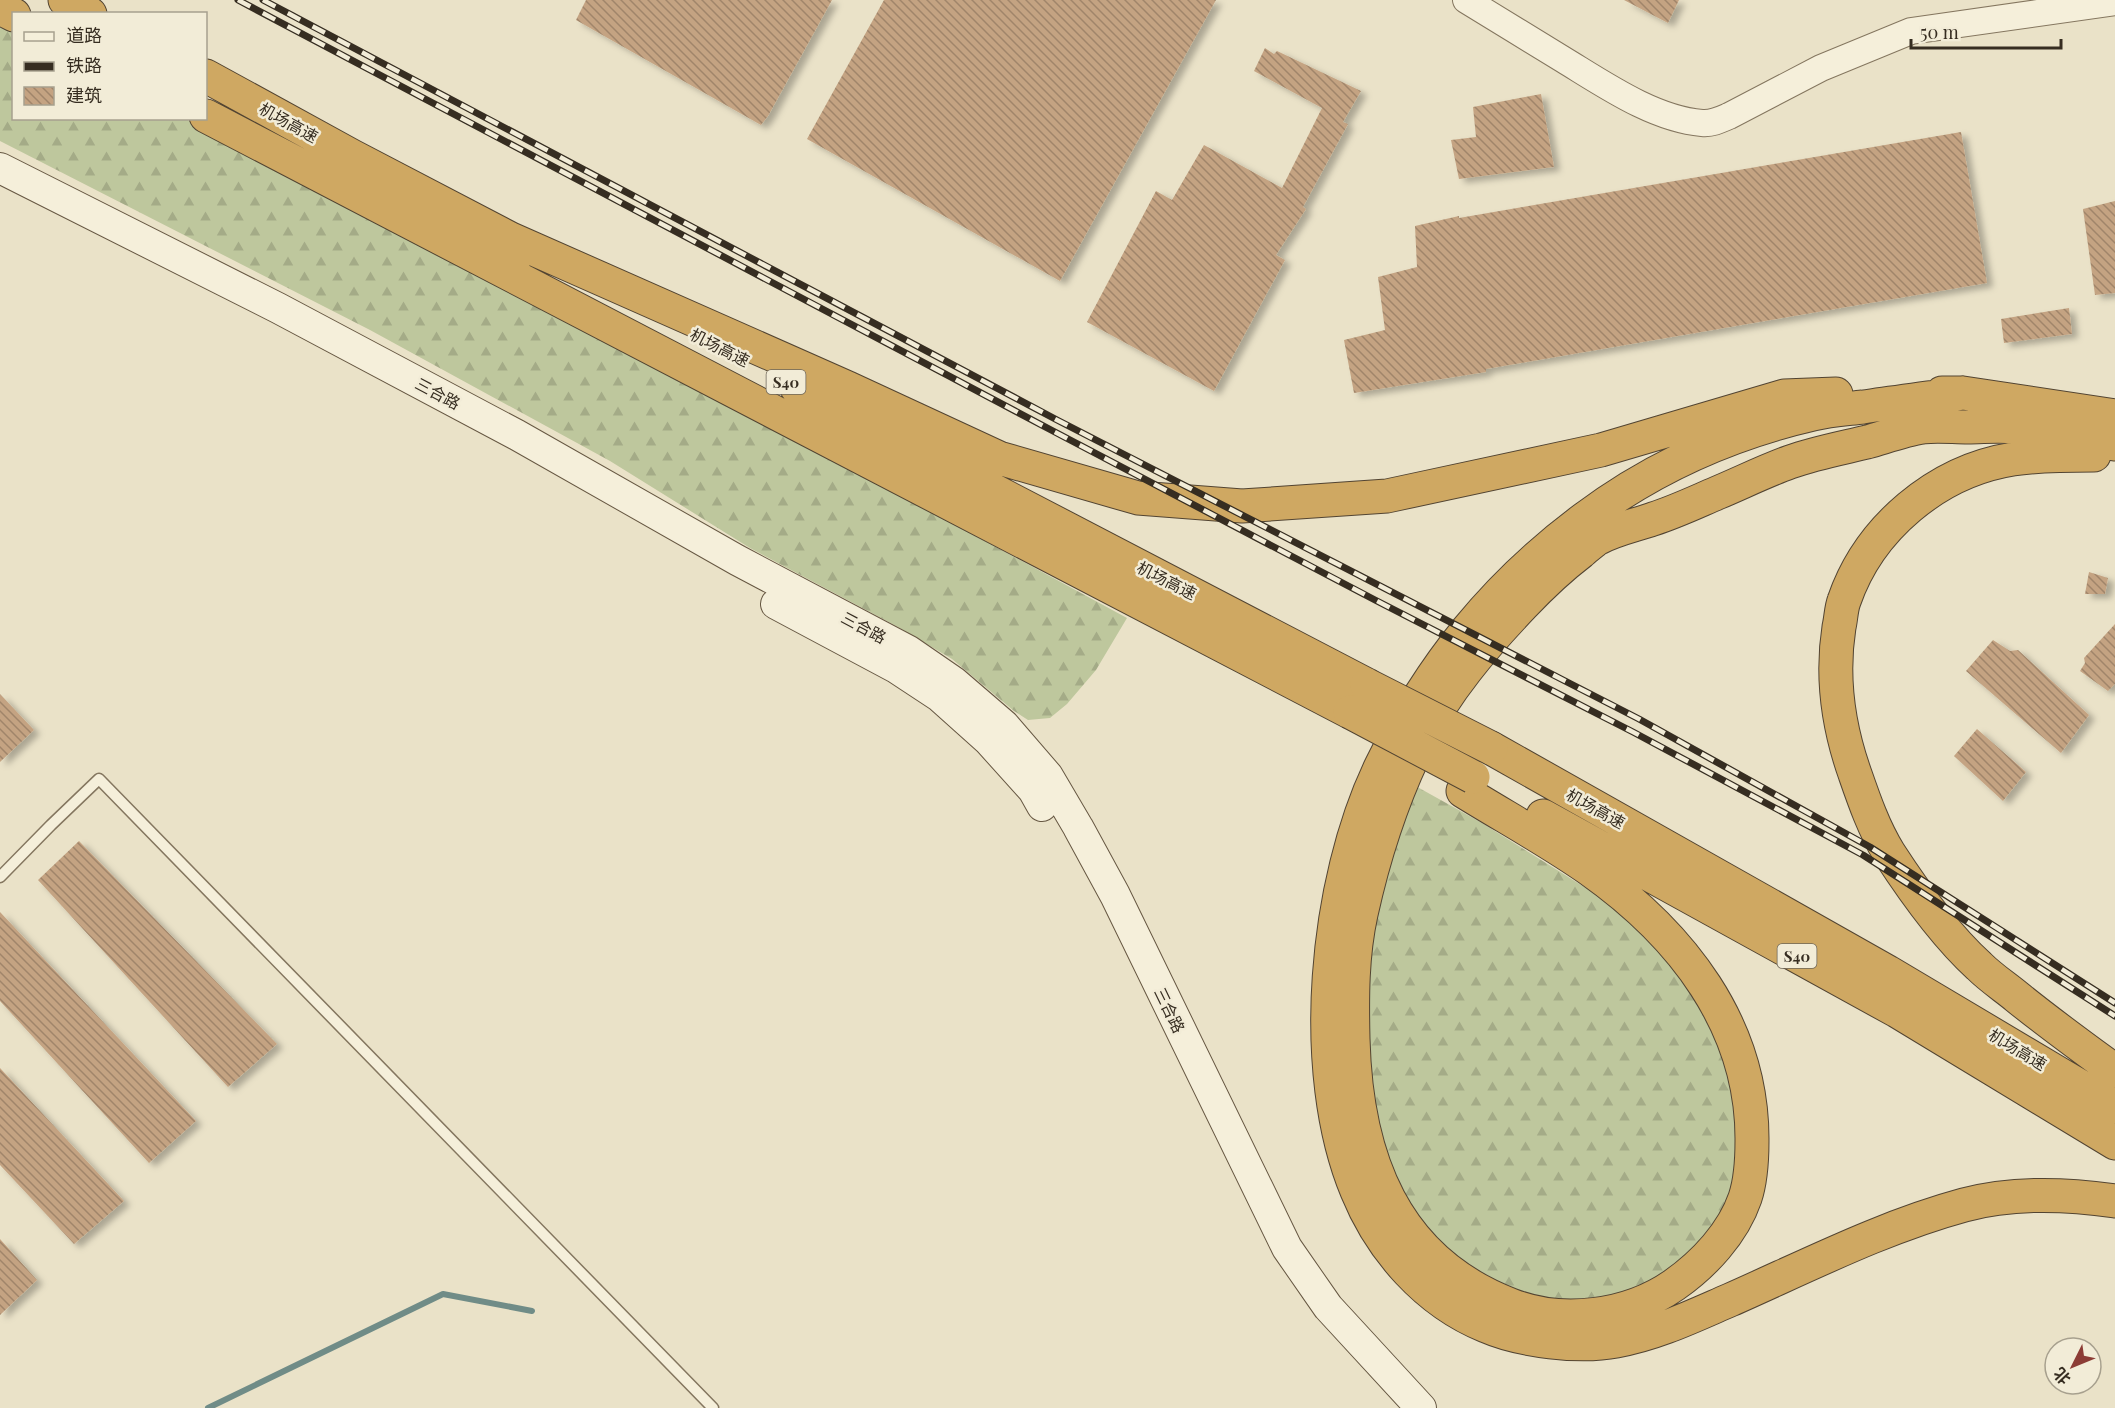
<svg xmlns="http://www.w3.org/2000/svg" width="2115" height="1408" font-family="'Playfair Display','Noto Sans SC',serif">
<style>
.forest{fill:url(#forest-firs)}
.lines{fill:none;stroke-linecap:round;stroke-linejoin:round}
.stream{stroke:#708c87;stroke-width:6}
.building{fill:url(#building-back-hatch);filter:url(#shadow)}
.service-casing{stroke:#84765f;stroke-width:13}
.tertiary-casing{stroke:#84765f;stroke-width:28}
.secondary-casing{stroke:#665742;stroke-width:32}
.motorway-casing{stroke:#524432;stroke-width:35}
.service{stroke:#f5efda;stroke-width:10}
.tertiary{stroke:#f5efda;stroke-width:26}
.secondary{stroke:#f5efda;stroke-width:30}
.motorway{stroke:#cfa862;stroke-width:33}
.rail-casing{stroke:#362d21;stroke-width:7}
.rail{stroke:#f2ecd7;stroke-width:4.5;stroke-dasharray:14;stroke-linecap:butt}
.motorway-bridge-casing{stroke:#524432;stroke-width:35;stroke-linecap:butt}
.motorway-bridge{stroke:#cfa862;stroke-width:33}
.labels{text-anchor:middle;dominant-baseline:central;stroke-width:5;stroke-linejoin:round;paint-order:stroke}
.shield{fill:#f2ecd7;stroke:#6e6658;stroke-width:1.5}
.shield-label{font-size:15px;font-weight:bold;fill:#362d21}
.street-label{font-size:16px;fill:#362d21;stroke:#f2ecd7}
</style>
<defs>
<pattern id="forest-firs" width="22" height="20" patternUnits="userSpaceOnUse" patternTransform="scale(1.5)"><rect width="22" height="20" fill="#bec79d"/><path d="M5 1l3.5 6h-7zM16 11l3.5 6h-7z" fill="#a4ab87"/></pattern>
<pattern id="building-back-hatch" width="6" height="6" patternUnits="userSpaceOnUse" patternTransform="scale(1.5)"><rect width="6" height="6" fill="#c4a382"/><path d="M-1 5l2 2M0 0l6 6M5-1l2 2" fill="none" stroke="#a0856a"/></pattern>
<filter id="shadow"><feDropShadow dx="6" dy="4" stdDeviation="3" flood-color="#0004"/></filter>
</defs>
<rect width="100%" height="100%" fill="#eae2c8"/>
<!-- forest -->
<path class="forest" d="M0,16L13,23L14,118L186,119L900,495L1127,618L1096,670L1067,704L1050,718L1028,720L1014,711L952,659L898,627L750,548L610,461L370,330L0,141Z
M1412,784L1482,823L1629,915L1676,966L1713,1025L1732,1079L1740,1141L1731,1196L1703,1247L1643,1290L1552,1305L1474,1277L1406,1212L1368,1110L1365,956Z"/>
<g class="lines">
<!-- stream -->
<path class="stream" d="M208,1408L443,1294L532,1311"/>
</g>
<!-- building -->
<path class="building" d="M586,0H832L768,116L761,125L576,20Z
M884,0H1216L1060,281L807,139Z
M1624,0H1679L1668,23Z
M1265,48L1274,54L1277,51L1361,91L1343,122L1348,124L1303,207L1306,209L1276,255L1285,260L1214,391L1087,322L1156,191L1172,200L1204,145L1282,188L1322,108L1254,71Z
M1541,94L1554,167L1459,179L1451,140L1476,137L1473,107Z
M1961,132L1987,283L1486,369V372L1354,393L1344,340L1385,330L1378,277L1417,267L1415,226L1459,216V218Z
M2115,201V293L2095,295L2083,209Z
M2069,308L2072,334L2004,343L2001,319Z
M2089,572L2108,578L2105,594H2085Z
M2115,624V684L2108,691L2080,671L2085,663L2084,658Z
M1993,640L2010,651L2018,650L2089,715L2061,753L1966,671Z
M0,694L34,730L0,762Z
M1977,729L2026,772L2003,801L1954,756Z
M79,841L277,1044L228,1087L38,880Z
M0,912L196,1121L149,1163L0,1001Z
M0,1068L124,1201L74,1244L0,1165Z
M0,1239L37,1280L0,1315Z"/>
<g class="lines">
<!-- service casing -->
<g class="service-casing">
<path id="service" d="M0,877L51,825L99,779L713,1408"/>
</g>
<!-- tertiary casing -->
<g class="tertiary-casing">
<path id="tertiary" d="M1466,0C1499,20 1531,40 1564,60C1605,85 1654,119 1702,123C1712,124 1720,120 1729,116L1821,68L1911,31L2115,2"/>
</g>
<!-- secondary casing -->
<g class="secondary-casing">
<path id="secondary" d="M0,168L278,308L517,435L737,560L909,651L954,682L1004,725L1048,776L1078,827L1115,895L1287,1248L1328,1307L1421,1408
M776,604L896,668L940,697L988,740L1033,790L1042,806"/>
</g>
<!-- motorway casing -->
<g class="motorway-casing">
<path id="motorway" d="M65,0L90,14
M0,8L14,15
M206,76L352,156L530,249
M206,116L1350,712
M511,239L848,388L999,458L1138,498L1242,506L1387,496L1601,450L1784,396L1836,394
M797,388L1367,685
M1942,393H1963L2115,416
M1963,393C1930,398 1896,402 1863,407C1846,409 1829,410 1813,414C1730,433 1652,468 1584,519C1494,586 1430,666 1381,766C1325,882 1307,1071 1357,1191C1381,1250 1427,1302 1486,1326C1520,1341 1580,1348 1616,1341C1656,1334 1693,1316 1730,1300C1807,1266 1883,1227 1964,1205C2012,1192 2067,1194 2115,1201
M2094,455C2067,455 2040,455 2013,459C1937,471 1869,528 1844,601C1841,609 1841,619 1839,627C1831,678 1838,726 1855,774C1864,800 1874,829 1889,853C1913,890 1946,936 1979,966C1991,978 2005,987 2017,997C2049,1023 2082,1047 2115,1071
M1491,748L1888,972L2115,1107
M1463,791C1505,817 1549,841 1589,869C1681,934 1753,1025 1752,1141C1752,1159 1751,1180 1745,1198C1733,1233 1704,1264 1674,1285C1628,1317 1562,1325 1511,1305C1393,1260 1356,1156 1353,1039C1352,997 1352,955 1361,914C1374,855 1393,796 1420,742C1445,691 1484,646 1523,605C1541,586 1560,568 1581,552C1584,549 1596,539 1599,538C1616,529 1636,525 1653,519C1675,512 1696,502 1717,493C1741,483 1765,471 1790,462C1815,453 1842,448 1867,442C1885,437 1904,430 1923,427C1937,425 1953,427 1968,427C1983,427 1999,425 2014,427C2048,429 2082,438 2115,444
M1543,816L1897,1011L2115,1143"/>
</g>
<!-- service -->
<use href="#service" class="service"/>
<!-- tertiary -->
<use href="#tertiary" class="tertiary"/>
<!-- secondary -->
<use href="#secondary" class="secondary"/>
<!-- motorway -->
<use href="#motorway" class="motorway"/>
<!-- rail casing -->
<g class="rail-casing">
<path id="rail" d="M238,0L1053,431L1375,600L1633,732L1863,855L2115,1016
M263,0L1059,421L1639,719L1870,847L2115,1003"/>
</g>
<!-- rail -->
<use href="#rail" class="rail"/>
<!-- motorway-bridge casing -->
<g class="motorway-bridge-casing">
<path id="motorway-bridge" d="M1367,685L1491,748
M1350,712L1473,777"/>
</g>
<!-- motorway-bridge -->
<use href="#motorway-bridge" class="motorway-bridge"/>
</g>
<g class="labels">
<!-- shield labels -->
<g class="shield">
<rect x="766.5" y="370" width="39" height="24" rx="4.5"/>
<rect x="1777.5" y="944" width="39" height="24" rx="4.5"/>
</g>
<g class="shield-label">
<text x="786" y="382">S40</text>
<text x="1797" y="956">S40</text>
</g>
<!-- street labels -->
<g class="street-label">
<text transform="translate(289 122) rotate(29)">机场高速</text>
<text transform="translate(720 347) rotate(27)">机场高速</text>
<text transform="translate(438 393) rotate(28)">三合路</text>
<text transform="translate(1167 580) rotate(27)">机场高速</text>
<text transform="translate(864 627) rotate(28)">三合路</text>
<text transform="translate(1596 808) rotate(29)">机场高速</text>
<text transform="translate(1170 1010) rotate(64)">三合路</text>
<text transform="translate(2018 1049) rotate(31)">机场高速</text>
</g>
</g>
<!-- legend -->
<rect x="12" y="12" width="195" height="108" fill="#f2ecd7" stroke="#a7a08e" stroke-width="1.5"/>
<rect x="24" y="32" width="30" height="9" fill="#f5efda" stroke="#a7a08e" stroke-width="1.5"/>
<text x="66" y="42" font-size="18" fill="#362d21">道路</text>
<rect x="24" y="62" width="30" height="9" fill="#362d21" stroke="#a7a08e" stroke-width="1.5"/>
<text x="66" y="72" font-size="18" fill="#362d21">铁路</text>
<rect x="24" y="87" width="30" height="18" fill="url(#building-back-hatch)" stroke="#a7a08e" stroke-width="1.5"/>
<text x="66" y="102" font-size="18" fill="#362d21">建筑</text>
<!-- north arrow -->
<g transform="translate(2073 1366) rotate(227)"><circle r="28" fill="#f2ecd7" stroke="#a7a08e" stroke-width="1.5"/>
<path d="M0-4.5L10 22L0 15L-10 22Z" fill="#8c3c35"/>
<text y="-9" font-size="16" font-weight="bold" text-anchor="middle" fill="#362d21">北</text>
</g>
<!-- scale -->
<path d="M1911 39v9h150v-9" fill="none" stroke="#362d21" stroke-width="3"/>
<text x="1920" y="39" font-size="18" fill="#362d21" stroke="#f2ecd7" stroke-width="4.5" paint-order="stroke">50 m</text>
</svg>
